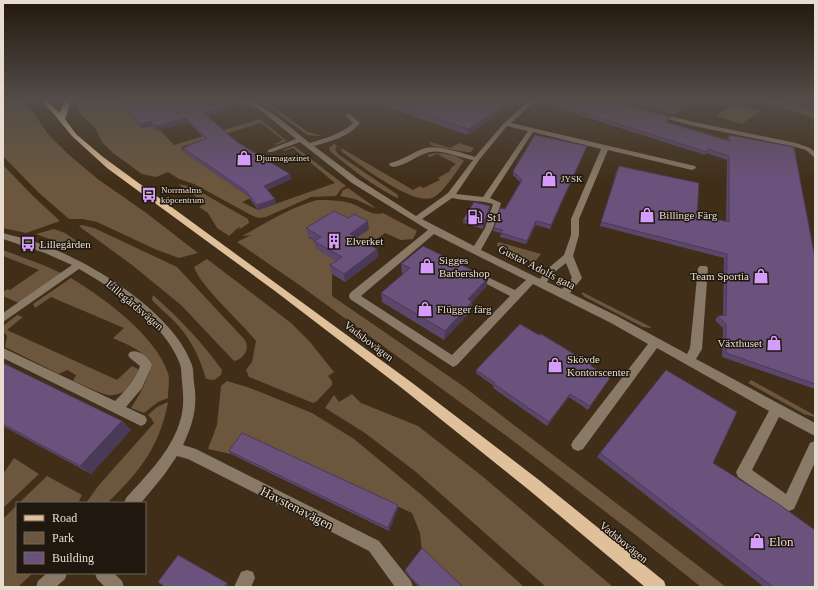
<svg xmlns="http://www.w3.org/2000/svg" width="818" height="590" font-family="Georgia,serif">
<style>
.green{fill:#6c573e;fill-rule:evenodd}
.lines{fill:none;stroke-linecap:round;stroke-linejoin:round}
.minor{fill:#897967;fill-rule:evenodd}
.major{fill:#e0c09a;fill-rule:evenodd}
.wall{fill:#5c476c}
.shaded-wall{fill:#4b3958}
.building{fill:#6b527d;stroke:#4b3958}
.labels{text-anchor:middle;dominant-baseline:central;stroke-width:3;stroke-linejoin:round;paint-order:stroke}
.far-poi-label{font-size:9px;fill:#e7dccf;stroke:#20180e;text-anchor:start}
.poi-label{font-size:11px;fill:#e7dccf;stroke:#20180e;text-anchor:start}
.street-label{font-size:11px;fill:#e7dccf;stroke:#20180e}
.near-street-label{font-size:13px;fill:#e7dccf;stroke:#20180e}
.near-poi-label{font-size:13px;fill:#e7dccf;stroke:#20180e;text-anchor:start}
</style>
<rect width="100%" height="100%" fill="#402e18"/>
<!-- green -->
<path class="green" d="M3,100H25L48,134L68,154L99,180L145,212L198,253L179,258L157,250L97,222L83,219H69L38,192L3,156Z
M74,100H117L119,102H122L127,107L125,108L142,128L152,126L157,131L160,130L174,145L260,119L287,141L276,145L275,144L283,140L261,123L181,147L184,152L251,198L242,202L258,210L335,183L293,148L284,151L283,150L294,146L346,186L341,189L336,196L311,197L266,217L259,218L251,215L194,184L179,179L168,172L156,177L142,174L113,153L102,142L96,129L82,116Z
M259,100H263L308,132L323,136H313L306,134Z
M756,100H781L815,113V118Z
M734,103L760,111L742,124L716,116Z
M430,142L450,148L459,143L474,148L471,152H466L433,146L430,144Z
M334,144L337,146L335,150L339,155L398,195V197L397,198C372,185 351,169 330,151L329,148Z
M341,148L413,190L420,186L423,188L440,180L438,178L450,171L451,168L456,164L437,154L430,157L427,155C437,151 456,154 464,161C457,170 443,194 432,198C411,205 359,164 342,152Z
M3,165L34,197L60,221L26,233L3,228Z
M178,184L192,187L248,219L249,223L237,231L240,228L239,227L229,236L217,228L208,213L199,207L205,203Z
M348,188L376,208L372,207L355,199L340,196L343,190Z
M317,200C328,200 339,200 350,203C361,206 371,217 383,213L417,231L413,239L401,240L385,233L333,271L332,274V296L463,386L726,587H701L637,536L516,443L298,284L237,242L251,235L242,236C266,223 291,207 317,200ZM369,229L330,257L322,245L308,237Z
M82,225L94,228L177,267L245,340C250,349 244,358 235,361L233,360L181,305L132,265L80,227L79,226Z
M54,229L65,233L80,243L65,245L36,234Z
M498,242L541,254L534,263L497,246Z
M3,250L43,265L61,273L19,303L3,296V292L7,289L10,290L39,270L3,256Z
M207,259L291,323L310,342L334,372L328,376L332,381V385L317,401L313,403L249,377L246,370L252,362L256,341C241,322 201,287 194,267Z
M71,278C104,298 155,335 168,373C170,380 168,390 168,398L158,402L144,413L131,408C140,394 147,381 151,365C143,349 129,346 113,338L124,328L51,297L35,308L33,304Z
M582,292L651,327V328L643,327L585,297L582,294Z
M153,295C179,318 202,342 222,370L221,375L214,380L206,379C199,355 190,337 172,319C166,313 158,307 152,300Z
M17,315L23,317L7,330L117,380L132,366L138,369C139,383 123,397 108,395C101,394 81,384 73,381L76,375L67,370L59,374L5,347L7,336L4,332L3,326Z
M751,380L814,415L815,417L804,414L748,383Z
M227,381L250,388L312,413L354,439L424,497L524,587H460L422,551L420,533L412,513L244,436L231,454L208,449L217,425L221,386Z
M352,394L361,403L418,426L482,476L613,587H546L416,472L365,433L325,408L334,395L339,402Z
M168,402C160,446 139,473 107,503H86L99,485L154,423L151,418L148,415L157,407Z
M14,458L39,474L3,508V474Z
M47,476L82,495L78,503H19Z
M17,505V573H33L18,587H3V519Z"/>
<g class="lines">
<!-- minor -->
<path class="minor" d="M239,100C259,98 294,131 310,143C325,138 342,134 353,123L345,115L350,114L360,123C349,137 331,141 314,146L358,179L416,216L448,193L473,160C463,158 439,149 430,152C417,155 407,165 393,167L389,165L390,163C403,160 413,152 425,148C438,145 462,153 475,157L504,123L530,100H536L511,123L695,166L696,168L692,170L608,150L579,219V235L573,256L582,278L570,293L619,317L687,354L690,348L698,268L700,266H706L708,268L702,349L696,359L815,423V436L779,417L752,470L786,494L810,443L815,441V462L794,509L789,511L784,509L738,477L736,472L769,411L657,348L583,449L578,451L573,449L571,445L573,441L648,344L611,323L533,284L457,365L453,367L350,299L349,296L350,293L428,230L352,183L300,142L272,152H268V150L296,139L259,109L244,104ZM507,126L528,131L483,197L456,194L479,160ZM533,132L601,149L571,219V235L564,255L545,271L540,279L481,250L493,228L501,203L490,198ZM452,198C466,201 479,200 493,204L485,228L474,246L422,219ZM434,234L526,280L515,290L479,273H473L471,275L473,277L510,296L452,355L361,296ZM566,263L572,278L562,289L547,282L551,275Z
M658,113L694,122L796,143L810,148L815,152V158L806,150L792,146L694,126L656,116L655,115Z
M3,233C22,238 41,243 58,251C103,270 176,317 192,365C194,371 193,377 194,383C198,406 193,424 183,445L196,449L379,541L411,581L413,587H395L369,551L188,459L177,456L164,475L141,503H124L126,498C145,477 166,456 177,430C184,413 184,400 182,382C181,376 182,370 180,364C165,324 115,289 79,269L3,322V313L72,265L45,253L3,239Z
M3,348L115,401C126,390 135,381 140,366L130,358L128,355L130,352C139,349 148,357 152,365L142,388L126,407L145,416L147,420L145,424L141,426L137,424L3,358Z
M247,570L253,572L255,578L251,587H234L241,572Z
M47,573H67L65,579L56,587H36L38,581Z
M95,573H114L122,581L124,587H105L97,579Z"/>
<!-- major -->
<path class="major" d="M40,100H46L60,113L65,100H71L65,119L76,134L103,157L411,382L539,480L664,581L666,587H645L529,490L403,389L275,291L107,168L72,136L53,113Z"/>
</g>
<!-- wall -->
<path class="wall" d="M121,100L228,106L229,110L208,116L237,142L290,174L291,179L267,190L275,199L276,204L258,210L247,195L184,152L183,148L205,139L188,122L157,131L152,126L142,128L125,108L123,104V103Z
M369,100H493L505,105L504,111L467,135L389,108V107Z
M616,100H690L675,115Z
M773,100H815V113Z
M555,104L671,117L669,120L667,122L728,140L727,139L729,135L815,258V389L722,357L723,328L715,320L718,316H723L724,258L600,226L617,169L697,215L726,222L727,160L706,153L705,155L554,107Z
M586,149L550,229L536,225L526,244L500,237L501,233L493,231L494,228L521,183L513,175V171Z
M490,209L483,229L463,223V220Z
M306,228L369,229L357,238L377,249L378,257L345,282L332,274L330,265L336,261L316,249L314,241H315L308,236Z
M401,264L488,278L486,287L472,302L471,311L444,340L382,302L381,293L403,274L402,273Z
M3,363L122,421L131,430L91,474L3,426Z
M591,366L610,378L588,410L569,397L547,426L493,388L494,386L476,373V370Z
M229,451L398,508L389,531L231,454Z
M600,453L713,463L815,587H764L597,457Z
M405,570L463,587H419L412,580L405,572Z"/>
<!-- shaded-wall -->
<path class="shaded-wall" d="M688,100H690L675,115L676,112Z
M505,105L504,111L467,135L468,129Z
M228,106L229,110L205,117L204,113Z
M186,118L188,122L157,131L155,126Z
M150,121L152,126L142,128L140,124Z
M587,146L586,149L550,229L551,225Z
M290,174L291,179L265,191L264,186Z
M275,199L276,204L258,210L257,205Z
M490,206V209L483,229V225Z
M368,221L369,229L351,242L350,234Z
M536,221V225L526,244L527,241Z
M377,249L378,257L345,282L344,274Z
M488,278L486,287L472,302L471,311L444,340L445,331L468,299Z
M570,394L569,397L547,426L549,422Z
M122,421L131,430L91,474L80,466Z
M398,505V508L389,531L388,528Z
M227,583L229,585L228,587H224Z"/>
<!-- building -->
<path class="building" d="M122,100H183L186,103L199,100H220L228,106L204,113L237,142L290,174L264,186L275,199L257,205L246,191L183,148L207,138L186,118L155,126L150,121L140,124L123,104L125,103Z
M385,100H493L505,105L468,129L389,102L390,101Z
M561,100H611L671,117L666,122L730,141L729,135L794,147L815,258V384L726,353V324L718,316L726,315L727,254L601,222L619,166L699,183L697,215L729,222V156L708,149L707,152L555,104Z
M630,100H688L676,112Z
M535,135L587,146L551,225L536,221L527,241L501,233L503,230L494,228L500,208L505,209L522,180L513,171Z
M474,202L490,206L483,225L463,220Z
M334,211L348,218L354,214L368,221L350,234L377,249L344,274L330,265L342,257L314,241L321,237L306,228Z
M423,246L488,278L468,299L472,302L445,331L381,293L410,268L401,264Z
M520,324L539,335L541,334L592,365L591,366L610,378L590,406L570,394L549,422L494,384L495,383L476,370Z
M3,363L122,421L80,466L3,424Z
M666,370L737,412L713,463L777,503L815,530V587H773L600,453Z
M242,433L398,505L388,528L229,451Z
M422,548L463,587H421L412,579L405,570Z
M178,555L227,583L224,587H165L158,582Z"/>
<!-- sky -->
<linearGradient id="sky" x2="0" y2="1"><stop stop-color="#23190d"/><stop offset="0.55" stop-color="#534c48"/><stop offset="1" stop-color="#534c48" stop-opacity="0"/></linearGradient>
<rect width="818" height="182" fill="url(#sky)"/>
<!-- icons -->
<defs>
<g id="shop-bare" transform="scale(1.2)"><path d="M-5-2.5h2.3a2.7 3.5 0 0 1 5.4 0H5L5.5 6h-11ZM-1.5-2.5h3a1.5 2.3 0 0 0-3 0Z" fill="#d49cfb" stroke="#20180e" stroke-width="2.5" paint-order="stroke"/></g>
<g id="bus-bare" transform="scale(1.2)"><path d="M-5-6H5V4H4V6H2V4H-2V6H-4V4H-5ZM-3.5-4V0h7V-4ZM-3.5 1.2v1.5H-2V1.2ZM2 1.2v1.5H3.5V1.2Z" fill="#d49cfb" stroke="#20180e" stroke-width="2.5" paint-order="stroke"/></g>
<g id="fuel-bare" transform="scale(1.2)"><path d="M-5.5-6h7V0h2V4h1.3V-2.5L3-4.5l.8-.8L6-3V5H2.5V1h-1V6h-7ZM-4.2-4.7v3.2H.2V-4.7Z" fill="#d49cfb" stroke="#20180e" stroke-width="2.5" paint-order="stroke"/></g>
<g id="building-bare" transform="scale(1.2)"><path d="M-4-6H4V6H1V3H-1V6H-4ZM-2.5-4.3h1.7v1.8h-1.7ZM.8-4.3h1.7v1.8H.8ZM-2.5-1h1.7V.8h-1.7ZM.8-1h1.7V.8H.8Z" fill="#d49cfb" stroke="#20180e" stroke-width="2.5" paint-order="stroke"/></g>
</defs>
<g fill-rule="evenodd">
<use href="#shop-bare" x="244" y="158"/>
<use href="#shop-bare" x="549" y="179"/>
<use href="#bus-bare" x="149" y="195"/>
<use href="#shop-bare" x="647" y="215"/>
<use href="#fuel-bare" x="475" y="217"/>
<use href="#building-bare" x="334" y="241"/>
<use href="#bus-bare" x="28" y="244"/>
<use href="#shop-bare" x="427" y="266"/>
<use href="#shop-bare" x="761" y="276"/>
<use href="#shop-bare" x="425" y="309"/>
<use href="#shop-bare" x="774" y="343"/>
<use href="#shop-bare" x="555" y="365"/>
<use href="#shop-bare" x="757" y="541"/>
</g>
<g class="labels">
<!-- far-poi labels -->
<g class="far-poi-label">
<text x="256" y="158">Djurmagazinet</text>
<text x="561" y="179">JYSK</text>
<text x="161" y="190">Norrmalms<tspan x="161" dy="10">köpcentrum</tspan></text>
</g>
<!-- poi labels -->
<g class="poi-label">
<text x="659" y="215">Billinge Färg</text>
<text x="487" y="217">St1</text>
<text x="346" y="241">Elverket</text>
<text x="40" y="244">Lillegården</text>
<text x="439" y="260">Sigges<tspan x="439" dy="13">Barbershop</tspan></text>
<text x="749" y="276" text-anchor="end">Team Sportia</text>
<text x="437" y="309">Flügger färg</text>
<text x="762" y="343" text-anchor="end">Växthuset</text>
<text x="567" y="359">Skövde<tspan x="567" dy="13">Kontorscenter</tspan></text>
</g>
<!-- street labels -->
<g class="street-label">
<text transform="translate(537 267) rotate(27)">Gustav Adolfs gata</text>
<text transform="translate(135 305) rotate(40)">Lillegårdsvägen</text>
<text transform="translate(369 341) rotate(37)">Vadsbovägen</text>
<text transform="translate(624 542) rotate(39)">Vadsbovägen</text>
</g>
<!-- near-street labels -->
<g class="near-street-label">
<text transform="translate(297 508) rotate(27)">Havstenavägen</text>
</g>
<!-- near-poi labels -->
<g class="near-poi-label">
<text x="769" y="541">Elon</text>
</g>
</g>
<!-- border -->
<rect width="818" height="590" fill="none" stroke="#e7dccf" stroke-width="8"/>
<!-- legend -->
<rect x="16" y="502" width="130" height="72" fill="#20180e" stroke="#70665b"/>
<rect x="24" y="515" width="20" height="6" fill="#e0c09a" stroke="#70665b"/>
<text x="52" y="522" font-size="12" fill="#e7dccf">Road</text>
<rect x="24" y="532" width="20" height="12" fill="#6c573e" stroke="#70665b"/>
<text x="52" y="542" font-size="12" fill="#e7dccf">Park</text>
<rect x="24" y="552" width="20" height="12" fill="#6b527d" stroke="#70665b"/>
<text x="52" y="562" font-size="12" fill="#e7dccf">Building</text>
</svg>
